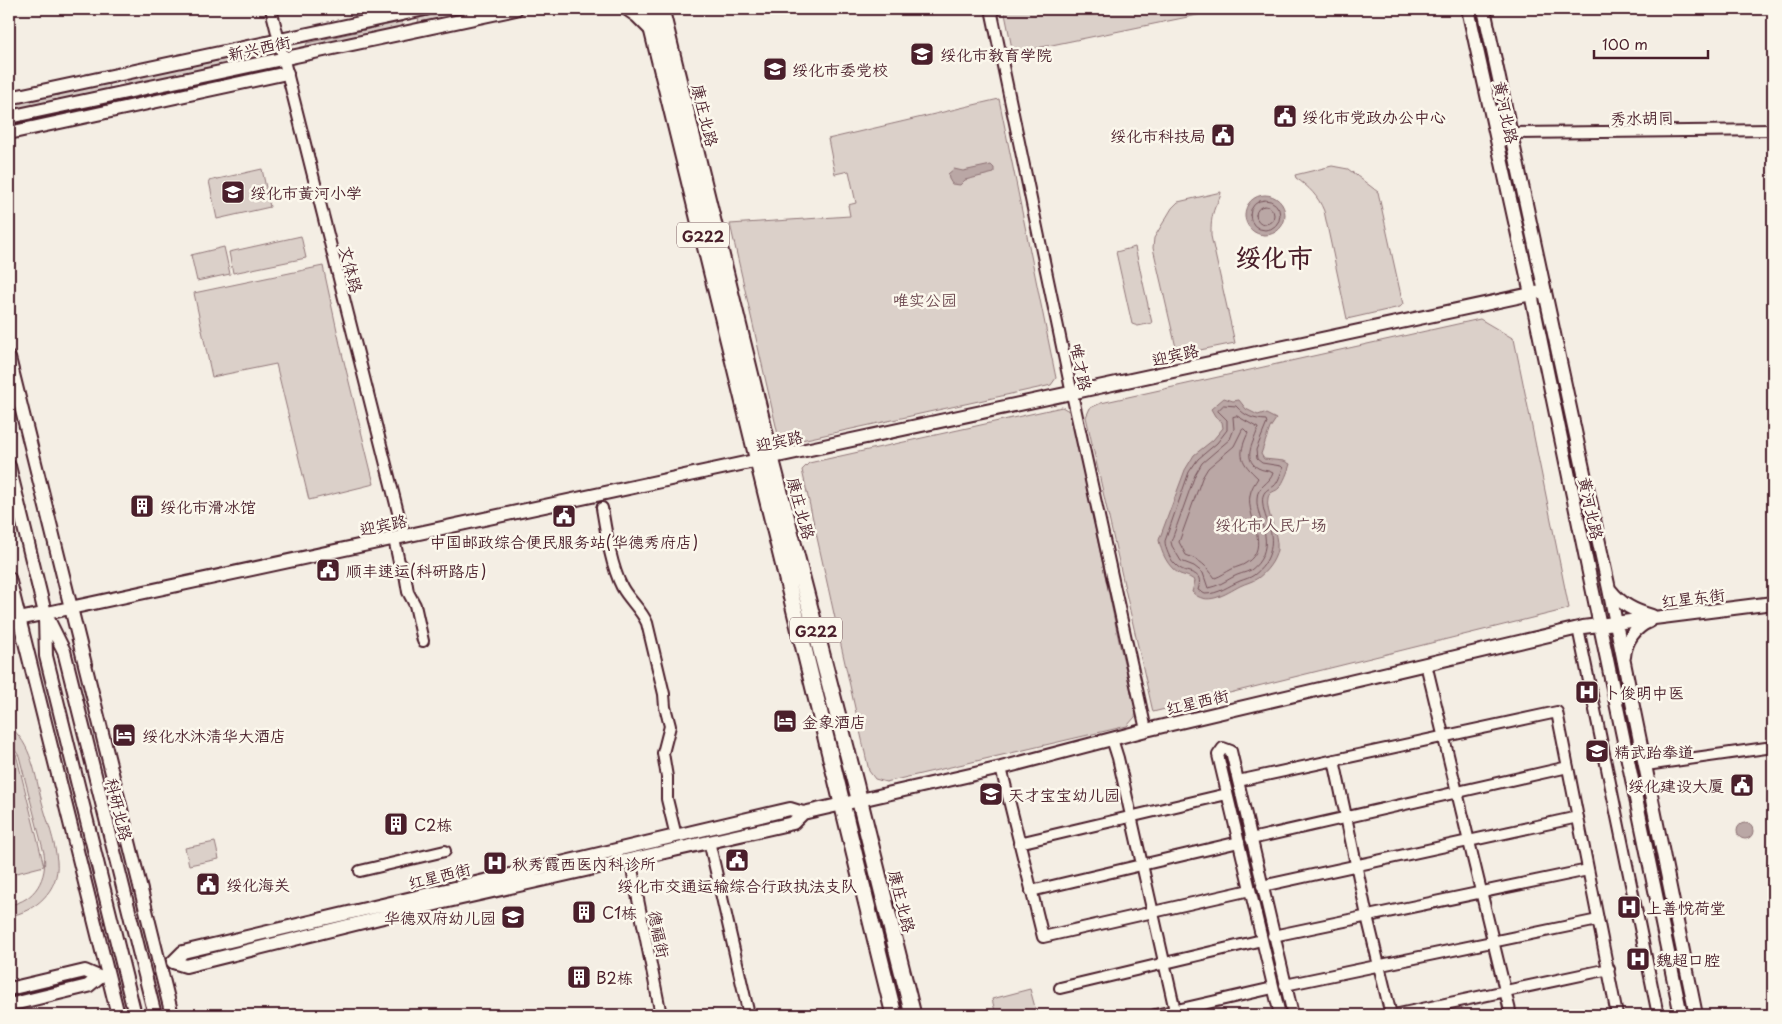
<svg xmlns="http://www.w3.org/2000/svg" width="1782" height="1024" font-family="'Playpen Sans','LXGW WenKai TC',sans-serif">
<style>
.green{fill:#dbd0c9;stroke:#92787a}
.water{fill:#baa7a5;stroke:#8d7174}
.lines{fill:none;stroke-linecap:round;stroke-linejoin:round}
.shore{stroke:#77555c;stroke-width:1}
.minor-casing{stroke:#4a1f2b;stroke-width:14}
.major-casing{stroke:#4a1f2b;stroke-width:16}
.highway-casing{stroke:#4a1f2b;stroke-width:19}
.minor{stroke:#fbf7ec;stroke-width:10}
.major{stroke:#fbf7ec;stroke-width:12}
.highway{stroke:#fbf7ec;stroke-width:15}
.labels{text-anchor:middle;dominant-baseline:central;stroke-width:5;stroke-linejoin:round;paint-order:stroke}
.shield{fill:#fbf7ec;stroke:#7f6065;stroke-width:1}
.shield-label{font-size:15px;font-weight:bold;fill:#4a1f2b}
.street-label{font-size:16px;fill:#4a1f2b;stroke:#fbf7ec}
.poi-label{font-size:16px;fill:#4a1f2b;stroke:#fbf7ec;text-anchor:start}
.park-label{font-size:16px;fill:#6e4b52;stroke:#fbf7ec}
.town-label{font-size:26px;font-weight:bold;fill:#4a1f2b;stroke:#fbf7ec}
</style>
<rect width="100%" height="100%" fill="#f4eee4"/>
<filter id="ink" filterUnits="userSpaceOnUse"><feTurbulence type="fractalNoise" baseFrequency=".02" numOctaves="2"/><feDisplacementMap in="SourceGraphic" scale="10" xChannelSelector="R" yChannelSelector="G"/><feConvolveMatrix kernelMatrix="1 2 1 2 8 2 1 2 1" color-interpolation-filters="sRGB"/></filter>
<g filter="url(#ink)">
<!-- green -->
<path class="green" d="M462,9H486L421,23L418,22L419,18Z
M1004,9H1206L1207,13L1013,53Z
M401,22L403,24L402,27L308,48L306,46L307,43Z
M258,53L260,57L126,86L123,83L125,79Z
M106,83L109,84L110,88L108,89L9,110V105Z
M999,99L1056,378L1051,385L1047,386L788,443L782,442L779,439L730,224L850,216L848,205L856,203L849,171L835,174L828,139Z
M1332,166L1348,169L1378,192L1402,300L1403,304L1400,307L1347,319L1324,211C1318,196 1309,187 1296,178L1295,175Z
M262,169L270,207L217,219L209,181Z
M1221,192C1221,198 1217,202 1215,207C1211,217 1211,226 1211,236L1235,343L1180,354L1177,352L1153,248L1154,238L1172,208L1178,202Z
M301,236L306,258L233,273L229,252Z
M224,247L230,274L197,281L191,255Z
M1135,247L1152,323L1138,326L1132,324L1116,252Z
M323,266L341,349L374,484L309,500L276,364L212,377L194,293Z
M1480,319L1514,339L1569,608L1564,610L1153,712L1086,417L1090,408L1101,403Z
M1062,407L1069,411L1071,414L1120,646L1136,712L1135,717L1127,726L886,782L875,779L869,771L802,470L809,463Z
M9,726C32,744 35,775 42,802C47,821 55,841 57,861C60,890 35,912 9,916V905C35,901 48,878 44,853L19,756L9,741Z
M16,754L44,866L9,875V756Z
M215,842L219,859L189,865L185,848Z
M88,977L89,981L9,1000V996Z
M1030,989L1036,1011L1021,1015H996L992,999Z"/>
<!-- water -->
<path class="water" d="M991,165L994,168V173L965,180L960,185L952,184L949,179L948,174L954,169L963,171Z
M1245 215a20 20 0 1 1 40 0a20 20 0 1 1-40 0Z
M1224,398L1233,401L1239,400L1246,409L1258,415L1264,413L1276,419L1270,428L1261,454L1264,459L1284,461L1290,464C1288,471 1284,482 1279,488C1276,492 1269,491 1268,498C1265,513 1279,532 1277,550C1275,561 1266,572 1258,578C1252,582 1246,583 1240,586C1225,594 1207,607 1192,592L1195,581C1189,576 1186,576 1180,574C1168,568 1161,552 1159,540L1185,470L1194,455L1213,440L1223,428L1222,422L1215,416L1211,409Z
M1737 831a8 8 0 1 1 16 0a8 8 0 1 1-16 0Z"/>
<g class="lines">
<!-- shore -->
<path class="shore" d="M1250 215a15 15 0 1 1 30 0a15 15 0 1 1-30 0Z
M1256 215a9 9 0 1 1 18 0a9 9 0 1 1-18 0Z
M1224,405L1236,406C1246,417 1253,419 1266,420L1267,423L1256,450L1257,459L1262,463L1281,466L1283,468C1281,473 1278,483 1274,486C1270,489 1265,489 1263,496C1261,505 1266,518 1269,526C1275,544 1270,563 1254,575C1250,578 1245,579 1240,581C1228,586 1219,594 1205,594L1198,590C1205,568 1186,576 1176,565C1170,560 1165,548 1165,541L1189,472L1198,459L1217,443L1227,430V420L1218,411Z
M1237,416L1258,428C1255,441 1241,458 1258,468C1263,471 1269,470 1273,473C1270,484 1257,486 1257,498C1256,511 1263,523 1265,536C1267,549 1262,562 1251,570C1245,573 1238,574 1233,577C1224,582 1218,586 1208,588L1203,573L1194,566L1181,561L1172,546L1171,542L1195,475L1202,463L1230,439L1234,429L1233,417Z
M1244,429L1248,433C1237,456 1241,462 1258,478C1255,483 1251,488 1250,495C1246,518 1272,547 1246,563C1242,566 1236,567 1232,569C1226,572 1221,576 1215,578C1205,565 1202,561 1186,555L1179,542L1202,478L1208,468L1234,446L1242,430Z"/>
<!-- minor casing -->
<g class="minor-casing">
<path id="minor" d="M271,9L404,536
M991,9L1072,394L1146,730
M1511,133L1773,130
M602,508C606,532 611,566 622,587C629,600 641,609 647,623L664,694L665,707L670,726L663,753L667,777V799L676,836
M394,539L399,562L404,568L408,592L415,605L423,641
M1578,628L1658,1015
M1426,664L1511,1015
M1112,739L1118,758L1176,1015
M1334,760L1367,916L1391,1015
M1646,765L1773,747
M1001,768L1043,937L1250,890
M1238,781L1557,712L1617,1015
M1251,839L1568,767
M709,841L749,1015
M1019,843L1227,794
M630,859L661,1015
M360,871L445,851
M1262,886L1578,817
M1031,891L1239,842
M1273,936L1588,870
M1285,985L1598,920
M1060,988L1262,940
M1155,1015L1273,988
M1280,1015L1218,755L1223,748L1231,751L1293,1015
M1394,1015L1609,969"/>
</g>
<!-- major casing -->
<g class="major-casing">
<path id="major" d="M627,9L637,16L654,33
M1468,9L1531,294L1681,1015
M1484,9L1609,589L1696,1015
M9,98L425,9
M9,117L516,9
M9,133L287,73
M9,358L172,1015
M9,466L45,613L64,651L155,1015
M9,578L118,1015
M1610,590C1622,605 1634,611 1652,616
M45,618L46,656L135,1015
M19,619L1545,291
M1624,657C1625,641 1635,627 1650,621
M790,809L803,813L793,823L444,902L186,966L173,962L183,952Z
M803,813L1001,768L1146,730L1583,627L1773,603
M9,989L85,971L99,977L88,986L9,1005"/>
</g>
<!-- highway casing -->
<g class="highway-casing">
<path id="highway" d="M647,9L894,1015
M661,9L771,458L855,782L913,1015"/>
</g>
<!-- minor -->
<use href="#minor" class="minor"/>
<!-- major -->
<use href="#major" class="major"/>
<!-- highway -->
<use href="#highway" class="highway"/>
</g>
</g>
<!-- icons -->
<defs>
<g id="school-square" transform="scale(1.25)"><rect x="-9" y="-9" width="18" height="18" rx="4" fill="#4a1f2b" stroke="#fbf7ec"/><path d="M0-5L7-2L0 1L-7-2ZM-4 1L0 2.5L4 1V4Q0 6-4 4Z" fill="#fff"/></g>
<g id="civic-square" transform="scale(1.25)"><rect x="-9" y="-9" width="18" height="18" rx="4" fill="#4a1f2b" stroke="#fbf7ec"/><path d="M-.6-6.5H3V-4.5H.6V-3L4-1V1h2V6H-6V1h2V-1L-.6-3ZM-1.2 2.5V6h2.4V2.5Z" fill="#fff"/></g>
<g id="building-square" transform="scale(1.25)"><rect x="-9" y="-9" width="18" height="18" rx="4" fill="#4a1f2b" stroke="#fbf7ec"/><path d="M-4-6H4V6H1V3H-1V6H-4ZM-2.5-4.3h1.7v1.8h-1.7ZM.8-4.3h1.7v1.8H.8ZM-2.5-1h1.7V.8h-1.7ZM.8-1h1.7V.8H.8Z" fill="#fff"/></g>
<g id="hospital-square" transform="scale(1.25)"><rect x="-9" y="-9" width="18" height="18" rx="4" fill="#4a1f2b" stroke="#fbf7ec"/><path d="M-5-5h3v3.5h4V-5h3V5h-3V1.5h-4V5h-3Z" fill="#fff"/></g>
<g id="hotel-square" transform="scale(1.25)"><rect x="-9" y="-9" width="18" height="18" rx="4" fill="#4a1f2b" stroke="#fbf7ec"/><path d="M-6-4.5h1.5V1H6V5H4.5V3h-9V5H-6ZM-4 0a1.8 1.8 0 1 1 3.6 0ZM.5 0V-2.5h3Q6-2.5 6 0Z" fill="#fff"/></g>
</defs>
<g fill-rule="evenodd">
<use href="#school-square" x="922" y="54"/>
<use href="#school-square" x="775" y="69"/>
<use href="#civic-square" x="1285" y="116"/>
<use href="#civic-square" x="1223" y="135"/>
<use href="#school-square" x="233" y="192"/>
<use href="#building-square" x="142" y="506"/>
<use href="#civic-square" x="564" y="516"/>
<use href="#civic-square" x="328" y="570"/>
<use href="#hospital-square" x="1587" y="692"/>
<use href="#hotel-square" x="785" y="721"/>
<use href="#hotel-square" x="124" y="735"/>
<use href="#school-square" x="1597" y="751"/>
<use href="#civic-square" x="1742" y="785"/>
<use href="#school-square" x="991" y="794"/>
<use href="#building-square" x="396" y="824"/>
<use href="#civic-square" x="737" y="860"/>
<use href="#hospital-square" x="495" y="863"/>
<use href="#civic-square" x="208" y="884"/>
<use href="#hospital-square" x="1629" y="907"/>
<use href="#building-square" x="584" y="912"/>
<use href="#school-square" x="513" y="917"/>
<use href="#hospital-square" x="1638" y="959"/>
<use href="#building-square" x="579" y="977"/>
</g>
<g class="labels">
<!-- shield labels -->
<g class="shield">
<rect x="677" y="222.5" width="52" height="25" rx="4"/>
<rect x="790" y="617.5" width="52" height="25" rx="4"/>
</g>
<g class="shield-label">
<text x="703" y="235">G222</text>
<text x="816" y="630">G222</text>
</g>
<!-- street labels -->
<g class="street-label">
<text transform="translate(259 47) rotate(-12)">新兴西街</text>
<text transform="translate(1507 112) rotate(78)">黄河北路</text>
<text transform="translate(706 115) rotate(76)">康庄北路</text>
<text transform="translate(1642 117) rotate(-1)">秀水胡同</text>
<text transform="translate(352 269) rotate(76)">文体路</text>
<text transform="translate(1175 354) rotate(-13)">迎宾路</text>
<text transform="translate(1082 367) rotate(78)">唯才路</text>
<text transform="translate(779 440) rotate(-12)">迎宾路</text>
<text transform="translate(802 508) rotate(75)">康庄北路</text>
<text transform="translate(1592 508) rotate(78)">黄河北路</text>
<text transform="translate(383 524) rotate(-12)">迎宾路</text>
<text transform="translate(1693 597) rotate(-7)">红星东街</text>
<text transform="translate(1197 701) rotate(-13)">红星西街</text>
<text transform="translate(120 809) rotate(76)">科研北路</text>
<text transform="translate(439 875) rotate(-14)">红星西街</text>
<text transform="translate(903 901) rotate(76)">康庄北路</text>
<text transform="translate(660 934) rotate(79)">德福街</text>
</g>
<!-- poi labels -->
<g class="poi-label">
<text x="940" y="54">绥化市教育学院</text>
<text x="792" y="69">绥化市委党校</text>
<text x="1302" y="116">绥化市党政办公中心</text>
<text x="1206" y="135" text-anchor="end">绥化市科技局</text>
<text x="250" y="192">绥化市黄河小学</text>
<text x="160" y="506">绥化市滑冰馆</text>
<text x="564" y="541" text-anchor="middle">中国邮政综合便民服务站(华德秀府店)</text>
<text x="346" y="570">顺丰速运(科研路店)</text>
<text x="1604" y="692">卜俊明中医</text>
<text x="802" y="721">金象酒店</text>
<text x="142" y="735">绥化水沐清华大酒店</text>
<text x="1614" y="751">精武跆拳道</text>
<text x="1724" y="785" text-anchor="end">绥化建设大厦</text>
<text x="1008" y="794">天才宝宝幼儿园</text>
<text x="414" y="824">C2栋</text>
<text x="512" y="863">秋秀霞西医内科诊所</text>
<text x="226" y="884">绥化海关</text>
<text x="737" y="885" text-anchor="middle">绥化市交通运输综合行政执法支队</text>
<text x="1646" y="907">上善悦荷堂</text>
<text x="602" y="912">C1栋</text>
<text x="496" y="917" text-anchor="end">华德双府幼儿园</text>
<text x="1656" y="959">魏超口腔</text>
<text x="596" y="977">B2栋</text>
</g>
<!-- park labels -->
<g class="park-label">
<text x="925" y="299">唯实公园</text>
<text x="1271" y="524">绥化市人民广场</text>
</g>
<!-- town labels -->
<g class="town-label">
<text x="1274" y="256">绥化市</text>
</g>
</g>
<!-- margin -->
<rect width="1782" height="1024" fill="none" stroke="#fbf7ec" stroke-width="30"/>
<rect x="15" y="15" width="1752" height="994" fill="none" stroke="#4a1f2b" stroke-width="2" filter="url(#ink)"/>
<!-- scale -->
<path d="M1594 50v8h114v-8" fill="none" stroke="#4a1f2b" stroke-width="2.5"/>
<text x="1602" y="50" font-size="15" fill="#4a1f2b" stroke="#fbf7ec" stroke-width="4" paint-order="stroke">100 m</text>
</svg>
